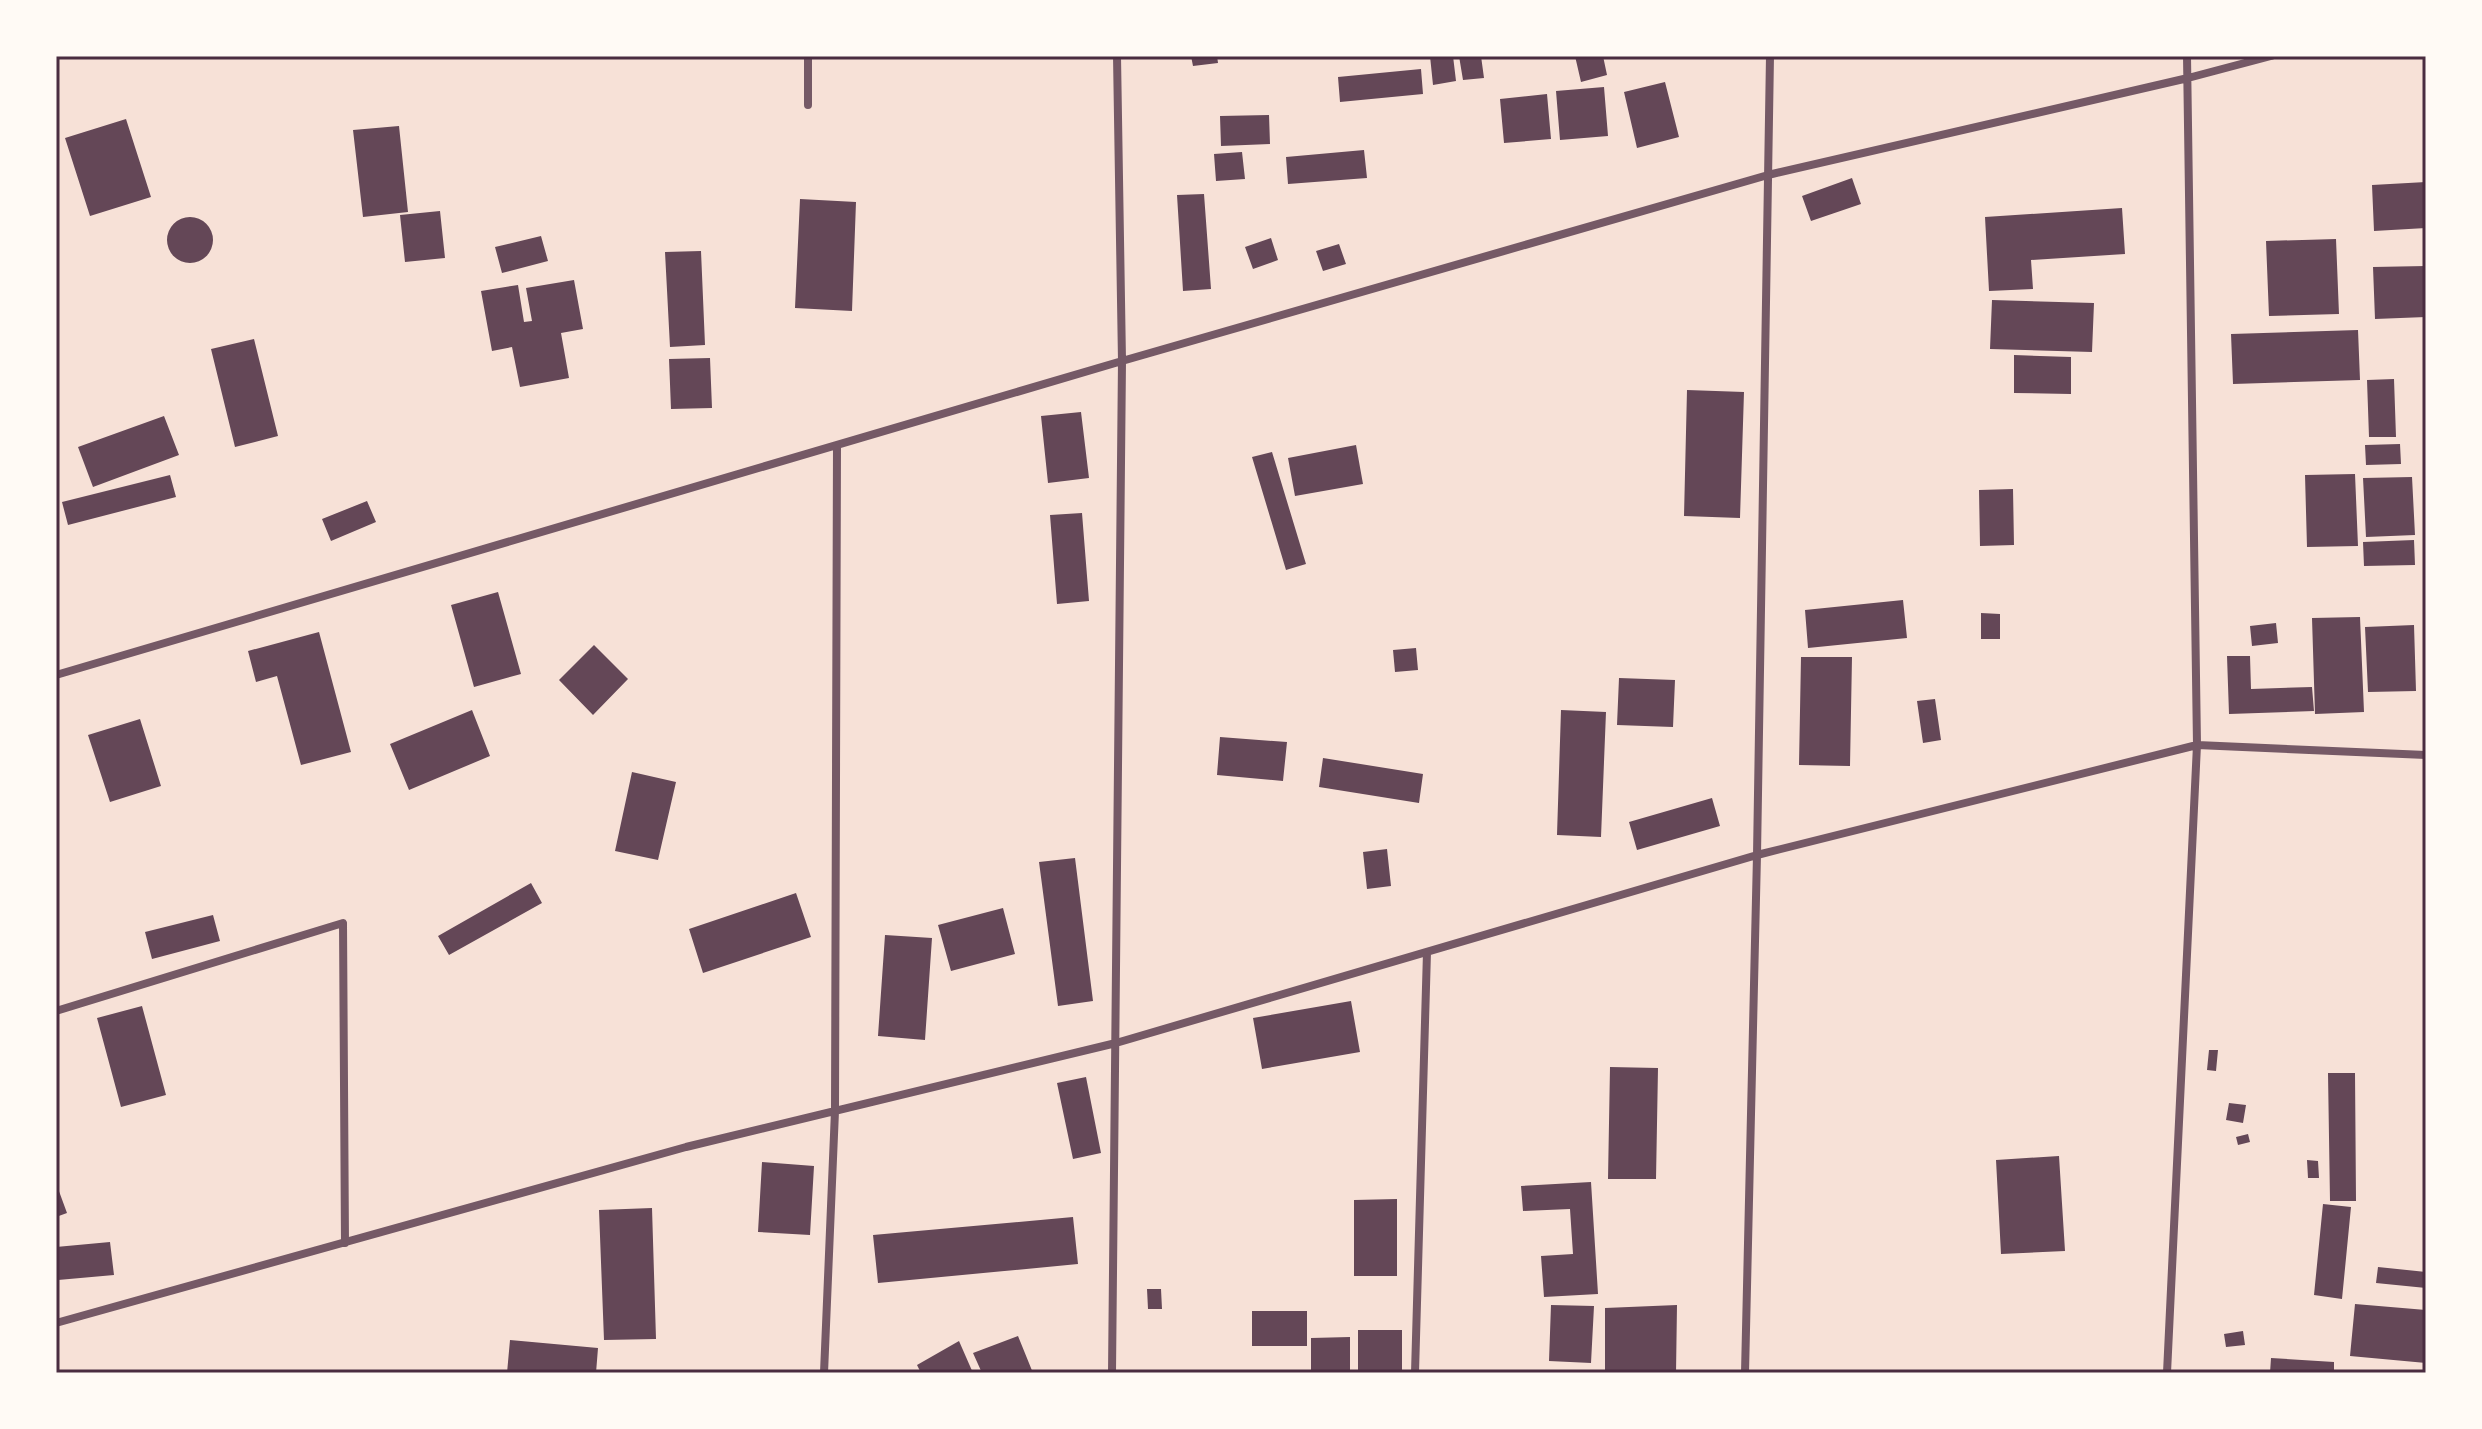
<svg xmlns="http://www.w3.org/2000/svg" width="2482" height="1429" font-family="Spectral,serif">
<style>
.building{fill:#644757}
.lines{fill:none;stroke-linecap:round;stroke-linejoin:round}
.minor{stroke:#755966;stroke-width:8}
.neatline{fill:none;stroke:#4a2c40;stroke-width:3}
</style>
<rect width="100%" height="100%" fill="#f7e1d7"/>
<!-- building -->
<path class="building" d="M1191,56H1217L1218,63L1193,66Z
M1430,56H1453L1456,81L1433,85Z
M1459,56H1481L1484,78L1463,80Z
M1575,56H1603L1607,75L1581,82Z
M1421,69L1423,94L1340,102L1338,77Z
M1665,82L1679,137L1637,148L1624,92Z
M1604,87L1608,136L1560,140L1556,91Z
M1547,94L1551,139L1504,143L1500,99Z
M1269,115L1270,144L1221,146L1220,116Z
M126,119L151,197L90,216L65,138Z
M399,126L408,212L363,217L353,130Z
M1364,150L1367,178L1288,184L1286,157Z
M1242,152L1245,179L1216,181L1214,154Z
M1852,178L1861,204L1811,221L1802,196Z
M2426,182V228L2374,231L2372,185Z
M1204,194L1211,289L1183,291L1177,195Z
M800,199L856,202L852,311L795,308Z
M2122,208L2125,254L2031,260L2033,289L1989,291L1985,217Z
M440,211L445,258L405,262L400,215Z
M167 240a23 23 0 1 1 46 0a23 23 0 1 1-46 0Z
M541,236L548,261L502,273L495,247Z
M1271,238L1278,260L1253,269L1245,247Z
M2336,239L2339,314L2269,316L2266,241Z
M1339,244L1346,264L1323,271L1316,251Z
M701,251L705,345L670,347L665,252Z
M2426,266V317L2375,319L2373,267Z
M574,280L583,329L561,333L569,378L520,387L512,347L492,351L481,291L518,285L524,322L532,321L526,288Z
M1992,300L2094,303L2092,352L1990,349Z
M2358,330L2360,380L2233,384L2231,334Z
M254,339L278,436L235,447L211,349Z
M2014,355L2071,357V394L2014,393Z
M710,358L712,408L671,409L669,359Z
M2394,379L2396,437H2369L2367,380Z
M1687,390L1744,392L1740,518L1684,516Z
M1081,412L1089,478L1048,483L1041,416Z
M164,416L179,455L93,487L78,447Z
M2400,444L2401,464L2366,465L2365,445Z
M1356,445L1363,484L1295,496L1288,458Z
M1272,452L1306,564L1286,570L1252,457Z
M2355,474L2358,546L2307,547L2305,475Z
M170,475L176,497L68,525L62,502Z
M2412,477L2415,535L2366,537L2363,478Z
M2013,489L2014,545L1980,546L1979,490Z
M367,501L376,522L331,541L322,519Z
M1082,513L1089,601L1057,604L1050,515Z
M2414,540L2415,565L2364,566L2363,542Z
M498,592L521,674L474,687L451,605Z
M1903,600L1907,638L1808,648L1805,610Z
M1981,613L2000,614V639H1981Z
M2360,617L2364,712L2315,714L2312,618Z
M2276,623L2278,643L2252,646L2250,626Z
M2414,625L2416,691L2368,692L2365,627Z
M319,632L351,752L301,765L277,676L256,682L248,651Z
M594,645L628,679L593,715L559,680Z
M1416,648L1418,670L1395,672L1393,650Z
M2227,656H2250L2251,689L2312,687L2314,711L2229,714Z
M1801,657H1852L1850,766L1799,765Z
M1619,678L1675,680L1673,727L1617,725Z
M1935,699L1941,740L1923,743L1917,701Z
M472,710L490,756L409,790L390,744Z
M1561,710L1606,712L1601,837L1557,835Z
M140,719L161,786L110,802L88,735Z
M1220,737L1287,742L1283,781L1217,775Z
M1323,758L1423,774L1419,803L1319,787Z
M632,772L676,782L658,860L615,851Z
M1712,798L1720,826L1637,850L1629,822Z
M1387,849L1391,886L1367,889L1363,852Z
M1075,858L1093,1001L1058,1006L1039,862Z
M531,883L542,903L449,955L438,936Z
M796,893L811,937L703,973L689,929Z
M1003,908L1015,954L951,971L938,925Z
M213,915L220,941L152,959L145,932Z
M885,935L932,938L925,1040L878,1036Z
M1351,1001L1360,1052L1262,1069L1253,1018Z
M142,1006L166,1095L121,1107L97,1018Z
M2209,1050H2218L2216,1071L2207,1070Z
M1610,1067L1658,1068L1656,1179H1608Z
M2328,1073H2355L2356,1201H2330Z
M1086,1077L1101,1153L1073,1159L1057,1083Z
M2229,1103L2246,1105L2243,1123L2226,1120Z
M2248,1134L2250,1142L2238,1145L2236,1137Z
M2059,1156L2065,1251L2001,1254L1996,1160Z
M2307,1160L2318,1161L2319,1178H2308Z
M762,1162L814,1166L810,1235L758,1232Z
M1591,1182L1598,1294L1544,1297L1541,1256L1573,1254L1570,1209L1523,1211L1521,1186Z
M56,1183L67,1213L56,1217Z
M1397,1199V1276H1354V1200Z
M2323,1204L2351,1207L2342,1299L2314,1295Z
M652,1208L656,1339L604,1340L599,1210Z
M1073,1217L1078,1264L878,1283L873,1235Z
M110,1242L114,1275L58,1280L56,1247Z
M2378,1267L2426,1272V1288L2376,1283Z
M1147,1289H1161L1162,1309H1148Z
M2355,1304L2426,1310V1363L2350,1356Z
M1551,1305L1594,1306L1591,1363L1549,1361Z
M1677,1305L1676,1373H1605V1308Z
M1252,1311H1307V1346H1252Z
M1358,1330H1402V1373H1358Z
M2243,1331L2245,1345L2226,1347L2224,1334Z
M1018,1336L1033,1373H982L973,1353Z
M1350,1337V1373H1311V1338Z
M510,1340L598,1348L596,1373H507Z
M959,1341L973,1373H921L917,1365Z
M2271,1358L2334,1362V1373H2270Z"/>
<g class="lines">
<!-- minor -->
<path class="minor" d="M808,105V56
M56,675L1122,361L1768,175L2188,78L2271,56
M56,1011L343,923L345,1243
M56,1323L686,1147L1116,1043L1757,855L2197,745L2426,755
M824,1373L835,1111L837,445
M1112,1373L1122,361L1117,56
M1415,1373L1427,952
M1745,1373L1757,855L1770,56
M2167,1373L2197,745L2187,56"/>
</g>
<!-- border -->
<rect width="2482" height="1429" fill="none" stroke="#fffaf5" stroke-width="116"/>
<rect x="58" y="58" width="2366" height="1313" class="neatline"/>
</svg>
